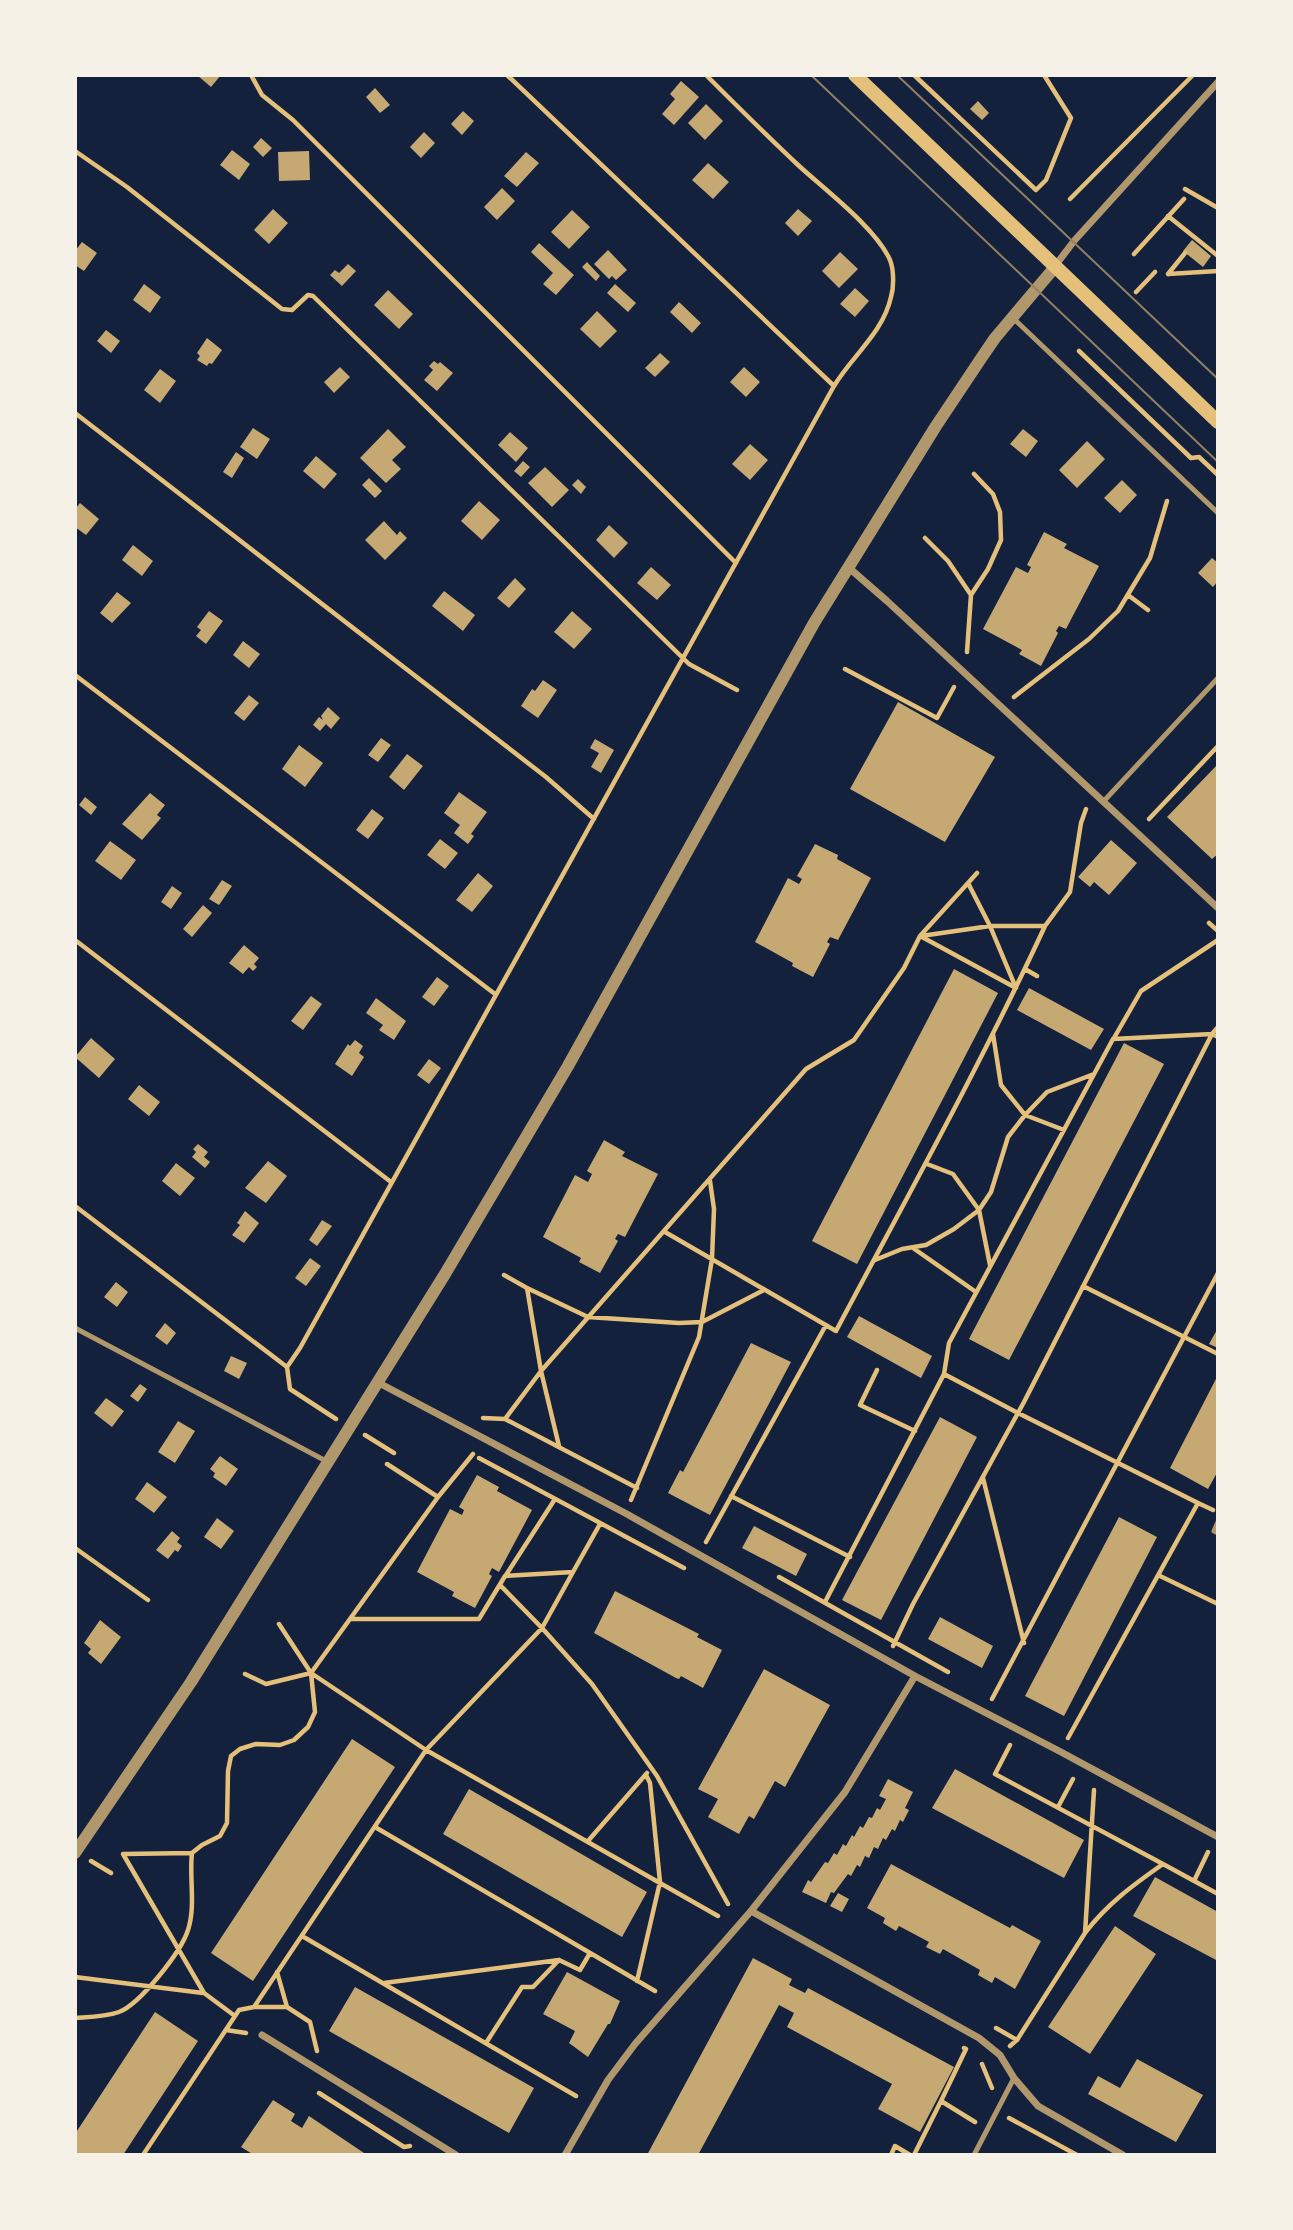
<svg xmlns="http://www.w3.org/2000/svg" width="1293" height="2230" font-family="'Fira Sans Condensed',sans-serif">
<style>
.building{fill:#c6a872}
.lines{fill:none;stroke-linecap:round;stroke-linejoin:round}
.path{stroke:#e5c07b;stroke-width:4.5}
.service{stroke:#b1986c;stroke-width:5}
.minor{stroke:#b1986c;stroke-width:7}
.tertiary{stroke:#b1986c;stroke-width:12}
.secondary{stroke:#e5c07b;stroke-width:14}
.tram{stroke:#918062;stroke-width:2}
</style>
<rect width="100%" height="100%" fill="#14213d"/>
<!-- building -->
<path class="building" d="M197,75H221L211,87Z
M681,81L699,97L674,125L662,114L675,99L670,94Z
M375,88L390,105L380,113L366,97Z
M978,101L989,113L982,120L970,109Z
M706,104L723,121L705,140L688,123Z
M463,111L474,121L462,135L451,124Z
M424,132L435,143L421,158L410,147Z
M261,138L272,148L263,157L253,147Z
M232,150L250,164L239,180L220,165Z
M309,151L310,180L279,181L278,152Z
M526,152L539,163L517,187L504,176Z
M708,163L729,182L713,199L692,180Z
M502,188L515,201L497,220L484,207Z
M273,209L288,223L269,244L254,230Z
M798,209L812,221L798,236L785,223Z
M572,210L590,227L569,249L551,232Z
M1192,240L1211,256L1203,267L1183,251Z
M82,242L97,253L84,271L75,265V251Z
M539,243L574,275L556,295L543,284L553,273L531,252Z
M608,250L627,270L616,280L612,276L609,279L594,264Z
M840,252L858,269L839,288L822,271Z
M587,262L600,276L596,281L582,267Z
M348,264L356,271L342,286L330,275L335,270L339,273Z
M144,284L161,297L150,313L133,300Z
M615,284L636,303L628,312L607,293Z
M855,288L869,301L855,317L840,304Z
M388,290L413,314L399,329L374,305Z
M679,302L701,323L692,333L670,312Z
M597,311L617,331L600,348L580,329Z
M106,330L120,341L111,353L97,341Z
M207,338L222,350L212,364L209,363L207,366L197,360L200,356L197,353Z
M660,353L670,362L655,377L645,368Z
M434,361L438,364L440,362L453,373L437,391L424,380L433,370L429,366Z
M340,367L350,377L334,393L324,382Z
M744,367L760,382L746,397L730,382Z
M160,369L176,381L160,403L144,390Z
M253,428L270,439L257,459L240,447Z
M388,429L406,447L392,460L401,469L386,483L360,458Z
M1023,429L1038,441L1026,457L1010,444Z
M510,432L528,448L516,462L498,445Z
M1087,441L1105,459L1077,488L1059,470Z
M750,444L768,460L750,480L732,464Z
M236,452L244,458L232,478L223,472Z
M316,456L337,474L324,489L303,471Z
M523,461L530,467L521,477L514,471Z
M545,467L569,490L552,507L528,483Z
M369,478L382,491L375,498L362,485Z
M578,479L586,487L581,494L572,485Z
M1122,480L1137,495L1120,513L1104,498Z
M479,501L500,520L482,540L461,521Z
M80,503L99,519L86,535L75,527V509Z
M384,521L397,535L400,531L407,538L385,560L365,540Z
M609,525L628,543L614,558L596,540Z
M1044,532L1067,544L1064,548L1099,566L1066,629L1059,626L1056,631L1058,633L1041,666L1019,654L1022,650L983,629L1016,567L1028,573L1031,567L1027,565Z
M133,545L153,561L142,576L122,560Z
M1212,558L1218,563V581L1213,587L1198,573Z
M651,567L671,585L657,600L637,583Z
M515,578L526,589L509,608L497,598Z
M444,591L475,615L463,631L432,606Z
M117,592L131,603L112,623L100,613Z
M209,611L223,621L206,644L196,636L201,630L197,627Z
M572,611L592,629L574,649L554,632Z
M243,641L260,654L249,668L233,655Z
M543,680L557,690L538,718L521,706L532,689L535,691Z
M249,695L259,703L244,721L234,713Z
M898,702L995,757L945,842L850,789Z
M328,707L340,718L331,729L326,724L320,731L313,725L319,717L323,720L321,716Z
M381,738L391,745L378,762L368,755Z
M595,739L614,750L601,773L591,767L599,753L590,748Z
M299,745L323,763L305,787L282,769Z
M407,754L423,766L404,790L389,777Z
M1218,764V854L1212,859L1167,817Z
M459,792L487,812L471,834L474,836L468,844L454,833L460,825L444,813Z
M150,793L165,805L157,815L161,818L142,840L122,824Z
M85,797L97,807L91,815L79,805Z
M372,809L384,818L368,839L356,830Z
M440,839L458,853L445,869L427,855Z
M1111,840L1137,863L1109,895L1094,882L1090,887L1078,877Z
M110,841L136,860L121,880L95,861Z
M815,844L838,855L837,859L871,878L838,940L830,937L827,942L830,944L813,977L792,966L793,963L755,942L788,878L799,884L802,879L797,876Z
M478,873L493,886L472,912L456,900Z
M222,880L232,886L219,905L209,899Z
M172,886L182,893L171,909L161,902Z
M203,905L212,913L192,937L183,929Z
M244,945L259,958L254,964L257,967L253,971L249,967L243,974L229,963Z
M954,969L998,993L857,1264L812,1241Z
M437,977L449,986L434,1006L422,997Z
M1029,988L1104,1029L1091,1050L1017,1010Z
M311,996L322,1004L303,1030L291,1021Z
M376,998L406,1021L394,1040L379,1030L383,1025L366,1013Z
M91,1038L115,1059L99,1078L75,1057Z
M355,1040L363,1046L359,1053L364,1057L352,1076L335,1064L348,1044L350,1046Z
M1124,1043L1164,1064L1009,1360L969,1339Z
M429,1059L441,1068L429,1084L417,1075Z
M139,1085L160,1102L149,1116L128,1099Z
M604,1140L625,1152L622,1156L658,1174L625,1237L618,1234L615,1239L618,1241L600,1273L579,1262L581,1258L543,1237L575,1175L588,1182L592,1174L587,1171Z
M198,1144L208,1152L204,1157L210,1162L205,1168L192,1157L196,1152L193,1149Z
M268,1161L287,1176L266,1203L245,1188Z
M176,1163L195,1178L180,1196L162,1181Z
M245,1211L259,1223L244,1243L232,1235L240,1225L237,1223Z
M322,1220L332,1226L317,1246L309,1240Z
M310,1258L321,1266L306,1286L295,1278Z
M116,1282L128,1292L117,1307L104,1297Z
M859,1316L932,1356L921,1378L847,1337Z
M165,1323L176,1333L167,1345L155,1336Z
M1218,1328V1348L1209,1344Z
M751,1343L791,1362L710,1515L668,1493L680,1470L683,1472Z
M231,1356L247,1363L239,1379L224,1371Z
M1218,1375V1471L1208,1489L1170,1468Z
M140,1384L147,1389L138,1402L130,1396Z
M106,1398L124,1411L112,1427L94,1413Z
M940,1417L977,1437L881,1620L842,1600Z
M178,1421L195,1431L175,1463L158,1452Z
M220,1456L238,1469L226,1486L213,1477L215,1473L210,1469Z
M477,1475L499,1487L497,1491L532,1510L499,1572L492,1568L489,1574L492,1576L475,1608L452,1596L454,1592L417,1572L450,1509L462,1515L464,1510L459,1507Z
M147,1482L167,1497L154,1513L135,1499Z
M1119,1517L1157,1537L1064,1716L1025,1696Z
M217,1518L234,1531L221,1549L204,1537Z
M754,1526L807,1554L796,1576L742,1548Z
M172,1531L180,1538L177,1542L182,1546L178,1552L175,1550L168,1559L156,1550Z
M615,1591L699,1634L697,1637L722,1650L703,1688L681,1676L679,1679L676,1678L594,1633Z
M940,1617L993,1646L982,1668L928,1639Z
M100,1620L121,1637L101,1664L88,1653L91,1649L84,1643Z
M764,1669L830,1705L785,1787L775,1781L754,1819L749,1816L739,1834L708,1817L718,1799L698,1789Z
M352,1739L395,1767L253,1981L211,1953Z
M955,1769L1084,1840L1064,1878L932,1808Z
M888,1779L913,1792L905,1808L909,1810L903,1822L900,1820L895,1831L892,1829L886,1840L883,1838L878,1849L874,1847L869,1858L865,1856L860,1867L857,1865L851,1876L848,1874L834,1893L831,1892L826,1903L802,1892L808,1880L811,1882L825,1862L828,1863L834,1853L837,1855L843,1844L846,1846L852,1835L854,1837L860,1826L863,1828L869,1817L872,1818L877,1808L880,1810L886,1799L879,1796Z
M469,1789L647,1892L622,1937L443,1834Z
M891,1864L1010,1928L1012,1925L1041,1941L1015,1989L995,1977L992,1983L978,1975L980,1970L943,1949L940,1954L926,1947L929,1942L899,1926L896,1931L883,1923L885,1918L867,1908Z
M1155,1877L1218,1912V1961L1133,1916Z
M838,1893L849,1899L842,1912L830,1906Z
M1115,1926L1156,1954L1090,2054L1048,2027Z
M753,1958L792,1979L789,1985L805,1993L808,1988L954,2067L920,2132L878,2109L892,2084L787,2027L794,2013L779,2005L698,2155H647Z
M567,1972L620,2001L610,2024H608L588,2057L569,2043L575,2031L543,2014Z
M355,1987L534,2088L509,2133L329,2031Z
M155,2012L198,2041L123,2155H75V2134Z
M1137,2059L1203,2095L1176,2142L1088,2094L1098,2076L1120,2088Z
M273,2100L295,2114L291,2121L302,2128L309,2116L367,2155H254L241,2147Z"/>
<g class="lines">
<!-- path -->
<path class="path" d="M251,75L262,95L293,120L736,563
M507,75L834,386
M914,75L1036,190L1046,180L1071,118L1044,75
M75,151L127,187L282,309L292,310L308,295L313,296L689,664L737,690
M1185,189L1218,208
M1070,199L1193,75
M1168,216L1218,256
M1134,254L1184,199
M1168,274L1218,271
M1168,274L1185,253
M1136,292L1155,272
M1079,351L1191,458L1199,457L1218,475
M75,413L546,777L594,819
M925,538L948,561L971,595
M1128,595L1148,610
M967,652L971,595L988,569L1001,540L1000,512L993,494L974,474
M845,669L937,718L954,687
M75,675L495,994
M1014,697L1089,639L1118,611L1150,558L1167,501
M1149,819L1218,746
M977,873L968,883L990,926L1016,988
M1209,923L1218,931
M921,936L990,926H1045L1070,892L1081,823L1086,809
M922,937L1016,988
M75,940L391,1182
M1025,969L1037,976
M993,1034L1001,1085L1025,1115L1064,1130
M1114,1038L1141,991L1218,940
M927,1164L953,1174L979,1210L990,1265
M75,1206L287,1367
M665,1232L836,1331C907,1197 981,1064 1045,926
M913,1248L976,1292
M875,1260L902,1249L926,1245L954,1229L979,1210L991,1192L1008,1137L1025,1115L1047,1092L1094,1074
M504,1275L527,1288L541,1371L559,1446
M1083,1286L1218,1354
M527,1288L588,1317L679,1323L702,1322L764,1290
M877,1370L860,1405L915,1431
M944,1374L949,1343L1113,1039L1212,1034L1218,1037
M483,1418L505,1419L637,1488
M336,1419L290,1389L287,1367L300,1348L834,386C852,356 883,333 891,297C894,287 894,270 890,260C876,228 824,189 798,165C766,135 736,105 706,75
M505,1419L541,1371L806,1069L854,1040L904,968L920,936L968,883
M365,1435L394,1453
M479,1458L684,1568
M387,1464L438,1497
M983,1478L1024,1643
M731,1496L850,1557
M631,1500L699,1337L712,1259L714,1209L710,1181
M1198,1503L1213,1510
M706,1542L826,1325
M75,1548L148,1600
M506,1575L555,1499
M1158,1575L1218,1604
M779,1577L948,1672
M500,1585L542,1628L573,1572
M825,1602L944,1374L1018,1413L1198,1503L1068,1738
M350,1619H479L505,1576L573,1572L600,1524
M893,1646L913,1604L1024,1402L1212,1034L1218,1027
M311,1673L438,1497L473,1454
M245,1674L266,1684L311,1673L426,1750L542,1628L592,1684L657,1776L728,1904
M992,1699L1218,1273
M1010,1745L995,1774L1163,1864C1133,1885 1107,1904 1085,1933
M1058,1807L1073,1779
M375,1827L655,1991
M588,1841L647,1773
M192,1853L123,1854L204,1993L235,2016
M91,1861L111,1873
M1163,1864L1218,1894
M1194,1881L1208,1852
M302,1936L576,2096
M277,1972L287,2007
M75,1977L203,1993
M637,1981L660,1882L650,1783L646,1775
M384,1983L559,1960L580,1970L590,1953
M255,2007H287L310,2022L317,2051
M75,2018C89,2017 105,2017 119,2012C140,2004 181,1952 188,1930C196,1905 189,1878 192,1853L202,1845L220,1836L227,1823L228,1771L231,1756L240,1749L256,1744L280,1745L294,1740L308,1727L315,1712L311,1673L279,1624
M996,2028L1017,2040
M226,2030L246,2033
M486,2043L522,1987H533L559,1960
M1010,2046L1017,2040L1085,1933L1094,1790
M964,2048L966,2049L941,2101L975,2122
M982,2064L992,2088
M319,2093L404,2147L410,2146
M1009,2118L1077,2155
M143,2155L239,2010L254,2007L426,1750L718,1916
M891,2155L895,2146L910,2155
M914,2155L941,2101"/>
<!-- service -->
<path class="service" d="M1013,318L1218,513
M1103,802L1218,678
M75,1328L326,1461
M1218,1522L1214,1531L1218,1533
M974,2155L1014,2078"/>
<!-- minor -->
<path class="minor" d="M1055,266L1074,241L1218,82
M848,567L887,601L1218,908
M379,1383L625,1513L915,1676L1061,1752L1218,1837
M751,1911L979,2038L1000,2055L1014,2078L1038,2106L1123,2155
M262,2035L456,2155
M565,2155L608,2080L635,2044L751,1911L845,1792L915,1676"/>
<!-- tertiary -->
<path class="tertiary" d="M75,1853L191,1682L445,1274L568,1066L814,623L936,426L982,357L995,338L1055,267"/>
<!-- secondary -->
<path class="secondary" d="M855,75L1218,422"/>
<!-- tram -->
<path class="tram" d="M811,75L1218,462
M897,75L1218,379"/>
</g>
<!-- border -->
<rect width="1293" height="2230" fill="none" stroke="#f6f1e7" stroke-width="154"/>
</svg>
